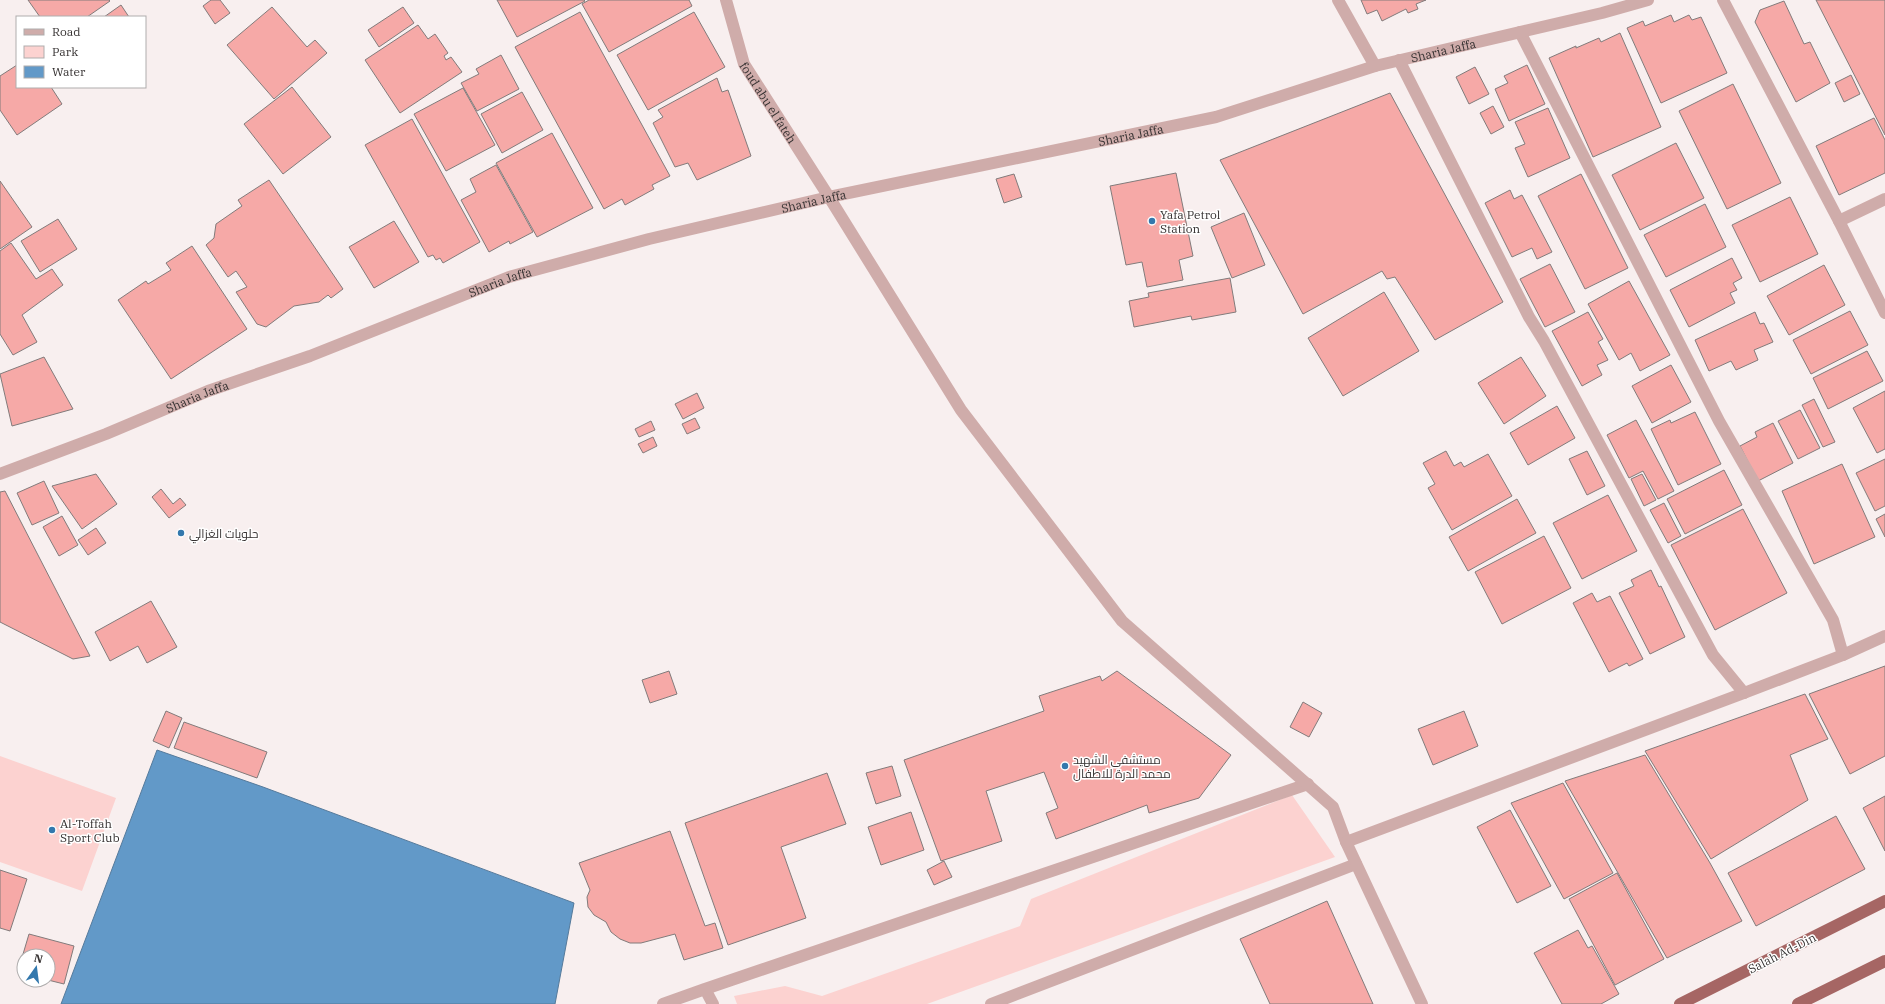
<svg xmlns="http://www.w3.org/2000/svg" width="1885" height="1004" font-family="'IBM Plex Serif',Cairo,serif">
<style>
.green{fill:#fcd2d0}
.water{fill:#6299c8;stroke:#557a9b}
.building{fill:#f6a9a7;stroke:#827b7b}
.lines{fill:none;stroke-linecap:round;stroke-linejoin:round}
.service{stroke:#cfacaa;stroke-width:12}
.minor{stroke:#cfacaa;stroke-width:12}
.tertiary{stroke:#cfacaa;stroke-width:12}
.trunk{stroke:#a66664;stroke-width:12}
.poi-dot{fill:#3378ad;stroke:#fff;stroke-width:1.5}
.labels{text-anchor:middle;dominant-baseline:central;stroke-width:3;stroke-linejoin:round;paint-order:stroke}
.street-label{font-size:12px;fill:#363232;stroke:#fff}
.poi-label{font-size:12px;fill:#363232;stroke:#fff;text-anchor:start}
</style>
<rect width="100%" height="100%" fill="#f8efef"/>
<!-- green -->
<path class="green" d="M0,756L116,798L82,891L0,862Z
M1292,795L1335,857L927,1004H737L734,996L785,986L822,996L1020,926L1031,899Z"/>
<!-- water -->
<path class="water" d="M157,750L263,787L574,903L555,1004H61Z"/>
<!-- building -->
<path class="building" d="M28,0H109L110,1L87,17H40Z
M211,0H220L230,13L215,24L203,6Z
M497,0H584L585,1L517,37Z
M589,0H689L692,6L609,52L582,4Z
M1361,0H1426L1416,4L1418,9L1408,13L1406,9L1382,21L1377,10L1367,14Z
M1816,0H1885V135Z
M1784,1L1804,44L1810,42L1830,83L1796,102L1755,22L1760,10Z
M121,5L129,17H104Z
M272,7L307,47L315,40L327,53L274,99L227,45Z
M403,7L414,23L379,47L368,30Z
M580,12L670,176L652,185L654,189L625,205L622,199L604,209L515,47Z
M694,12L725,67L648,110L617,55Z
M1671,15L1674,22L1689,15L1692,20L1701,17L1727,73L1661,103L1627,28L1643,21L1645,26Z
M418,25L428,39L435,34L448,53L444,56L446,60L451,57L462,72L400,113L365,60Z
M1620,33L1661,127L1593,157L1549,58L1576,46V48L1599,38L1601,42Z
M501,55L519,89L477,111L461,83L479,74L476,69Z
M17,65V87H51L62,104L17,135L0,110V76Z
M1527,65L1545,104L1509,121L1495,89L1508,83L1504,76Z
M1475,67L1489,94L1469,104L1456,77Z
M1851,75L1860,94L1844,102L1835,83Z
M717,78L722,92L728,90L751,156L697,180L688,163L675,167L653,123L663,117L658,110Z
M1733,84L1781,183L1727,209L1679,111Z
M292,87L331,137L283,174L244,124Z
M463,88L495,145L446,171L414,114Z
M522,92L543,130L502,153L481,114Z
M1390,93L1503,302L1435,340L1395,277L1387,279L1382,271L1303,314L1220,160Z
M1493,106L1504,127L1491,134L1480,113Z
M1548,108L1570,158L1528,177L1515,148L1525,144L1515,122Z
M1874,118L1885,140V173L1839,195L1816,146Z
M412,119L480,242L443,263L440,258L436,260L433,255L428,257L365,145Z
M552,133L593,208L537,237L496,163Z
M1676,143L1704,198L1640,230L1612,175Z
M496,165L533,232L510,244L509,241L489,252L461,200L476,192L470,179Z
M1176,173L1193,256L1179,260L1183,280L1147,287L1142,262L1126,265L1110,186Z
M1014,174L1022,197L1004,203L996,179Z
M1581,174L1628,268L1585,289L1538,196Z
M269,180L343,289L331,298L328,295L319,302L294,306L266,327L257,324L236,292L247,287L236,271L228,277L206,245L214,238L216,224L242,206L238,200Z
M0,181L32,227L0,249Z
M1510,190L1514,199L1522,195L1552,252L1537,259L1532,248L1512,257L1485,203Z
M1790,197L1818,254L1760,282L1732,225Z
M1705,204L1726,247L1666,277L1644,235Z
M1244,213L1265,265L1232,278L1211,227Z
M58,219L77,249L40,272L21,241Z
M394,221L419,262L374,288L349,247Z
M11,243L36,279L52,269L63,285L22,315L37,342L13,355L0,334V251Z
M192,246L247,329L171,379L118,300L146,281L148,284L171,270L166,263Z
M1732,258L1742,278L1733,283L1737,290L1730,293L1735,303L1689,327L1670,290Z
M1550,264L1575,312L1545,327L1520,279Z
M1824,265L1845,305L1789,335L1767,296Z
M1230,278L1236,312L1192,320L1191,316L1134,327L1129,301L1149,297L1148,293Z
M1629,281L1670,355L1640,371L1631,353L1619,360L1588,304Z
M1384,292L1419,351L1343,396L1308,338Z
M1850,311L1868,345L1811,374L1793,340Z
M1588,312L1603,339L1598,342L1608,360L1597,365L1602,375L1582,386L1552,331Z
M1755,312L1760,324L1764,323L1773,342L1754,350L1758,360L1736,370L1731,361L1709,371L1695,340Z
M1867,351L1883,381L1828,409L1813,378Z
M44,357L73,409L12,426L0,374Z
M1521,357L1546,396L1504,424L1478,383Z
M1671,365L1691,402L1652,423L1632,386Z
M1885,391V449L1877,453L1853,408Z
M697,393L704,408L683,419L675,404Z
M1814,399L1835,442L1823,447L1802,405Z
M1557,406L1575,438L1528,465L1510,433Z
M1800,410L1820,448L1798,459L1778,421Z
M1695,412L1721,464L1678,485L1651,429L1670,420L1671,423Z
M695,418L700,428L687,434L682,424Z
M1636,420L1674,491L1658,499L1643,471L1629,478L1607,435Z
M651,421L655,430L639,437L635,429Z
M1773,423L1793,463L1758,481L1740,446L1757,437L1755,432Z
M653,437L657,446L643,453L638,444Z
M1446,451L1454,466L1461,462L1464,467L1488,454L1512,496L1452,530L1428,488L1435,484L1423,463Z
M1587,451L1605,486L1587,495L1569,459Z
M1885,459V506L1875,511L1856,473Z
M1842,464L1875,537L1814,564L1782,491Z
M1724,470L1742,505L1685,534L1667,499Z
M96,474L117,504L82,529L52,486Z
M1642,474L1656,500L1644,506L1631,479Z
M44,481L59,513L32,525L17,493Z
M161,489L173,504L180,498L186,505L169,518L152,497Z
M5,491L90,656L73,659L0,622V492Z
M1608,495L1637,551L1582,579L1553,523Z
M1517,499L1536,533L1468,571L1449,537Z
M1664,503L1681,536L1668,543L1650,510Z
M1743,509L1787,593L1715,630L1671,545Z
M1885,514V537L1876,519Z
M62,516L78,545L59,556L43,527Z
M96,528L106,543L88,555L78,540Z
M1544,536L1571,588L1502,624L1475,572Z
M1651,570L1659,587L1661,586L1685,637L1650,654L1619,593L1634,586L1631,580Z
M1592,593L1597,602L1610,596L1643,659L1629,666L1627,663L1609,672L1573,603Z
M151,601L177,647L147,663L138,646L110,661L95,632Z
M1885,666V756L1850,774L1809,694Z
M669,671L677,694L650,703L642,680Z
M1117,671L1231,755L1199,798L1149,813L1147,805L1056,839L1046,813L1058,808L1044,772L986,791L1002,841L941,861L904,760L1044,711L1039,696L1100,676L1102,681Z
M1805,694L1828,739L1790,755L1808,800L1711,859L1645,751Z
M1303,702L1322,713L1309,737L1290,727Z
M166,711L182,718L169,748L153,741Z
M1464,711L1478,746L1433,765L1418,729Z
M184,722L267,752L257,778L174,748Z
M1645,755L1710,863L1742,921L1667,958L1565,781Z
M892,766L901,796L876,804L866,773Z
M827,773L846,824L781,847L806,918L728,945L685,823Z
M1563,783L1613,873L1564,899L1511,803Z
M1885,796V851L1863,808Z
M1510,810L1551,886L1517,903L1477,827Z
M911,812L924,850L881,865L868,827Z
M1836,816L1865,869L1756,926L1728,873Z
M670,831L705,926L715,923L723,948L684,960L675,934L641,943H630L620,939L611,932L606,922L594,915L588,907L587,897L590,890L579,863Z
M944,861L952,877L934,885L927,870Z
M0,870L27,879L10,931L0,928Z
M1617,873L1664,959L1615,985L1569,899Z
M1327,901L1373,1004H1270L1240,939Z
M1578,930L1588,948L1592,946L1619,994L1601,1004H1562L1534,953Z
M29,934L74,946L64,984L48,980V956H24V973L18,971Z"/>
<g class="lines">
<!-- service -->
<path class="service" d="M1338,0L1375,66
M663,1004L705,989
M713,1004L705,989L1308,784
M991,1004L1356,864"/>
<!-- minor -->
<g class="minor">
<path id="s1" d="M726,0L744,64L829,197L961,410L1122,621L1333,807L1346,842L1422,1004"/>
<path d="M1723,0L1839,221L1885,313"/>
<path d="M1520,32L1719,421L1833,620L1843,655"/>
<path d="M1399,60L1529,317L1544,341L1713,655L1744,693"/>
<path d="M1839,221L1885,199"/>
<path d="M1346,842L1744,693L1843,655L1885,636"/>
</g>
<!-- tertiary -->
<path class="tertiary" id="s2" d="M0,474L106,434L208,391L310,356L509,277L649,239L829,197L1216,117L1375,66L1602,13L1648,0"/>
<!-- trunk -->
<path class="trunk" d="M1680,1004L1885,901
M1798,1004L1885,961"/>
</g>
<!-- markers -->
<g class="poi-dot">
<circle cx="1152" cy="221" r="4"/>
<circle cx="181" cy="533" r="4"/>
<circle cx="1065" cy="766" r="4"/>
<circle cx="52" cy="830" r="4"/>
</g>
<g class="labels">
<!-- street labels -->
<g class="street-label">
<text stroke="none"><textPath href="#s2" startOffset="1508">Sharia Jaffa</textPath></text>
<text stroke="none"><textPath href="#s1" startOffset="112">foud abu el fateh</textPath></text>
<text stroke="none"><textPath href="#s2" startOffset="1184">Sharia Jaffa</textPath></text>
<text stroke="none"><textPath href="#s2" startOffset="860">Sharia Jaffa</textPath></text>
<text stroke="none"><textPath href="#s2" startOffset="536">Sharia Jaffa</textPath></text>
<text stroke="none"><textPath href="#s2" startOffset="212">Sharia Jaffa</textPath></text>
<text transform="translate(1782 953) rotate(-27)">Salah Ad-Din</text>
</g>
<!-- poi labels -->
<g class="poi-label">
<text x="1160" y="214">Yafa Petrol<tspan x="1160" dy="14">Station</tspan></text>
<text x="189" y="533">حلويات الغزالي</text>
<text x="1073" y="759">مستشفى الشهيد<tspan x="1073" dy="14">محمد الدرة للاطفال</tspan></text>
<text x="60" y="823">Al-Toffah<tspan x="60" dy="14">Sport Club</tspan></text>
</g>
</g>
<!-- legend -->
<rect x="16" y="16" width="130" height="72" fill="#ffffff" stroke="#afadad"/>
<rect x="24" y="29" width="20" height="6" fill="#cfacaa" stroke="#afadad"/>
<text x="52" y="36" font-size="12" fill="#363232">Road</text>
<rect x="24" y="46" width="20" height="12" fill="#fcd2d0" stroke="#afadad"/>
<text x="52" y="56" font-size="12" fill="#363232">Park</text>
<rect x="24" y="66" width="20" height="12" fill="#6299c8" stroke="#afadad"/>
<text x="52" y="76" font-size="12" fill="#363232">Water</text>
<!-- north arrow -->
<g transform="translate(36 968) rotate(14)"><circle r="19" fill="#ffffff" stroke="#afadad"/>
<path d="M0-3L7 15L0 10L-7 15Z" fill="#3378ad"/>
<text y="-6" font-size="11" font-weight="bold" text-anchor="middle" fill="#363232">N</text>
</g>
</svg>
